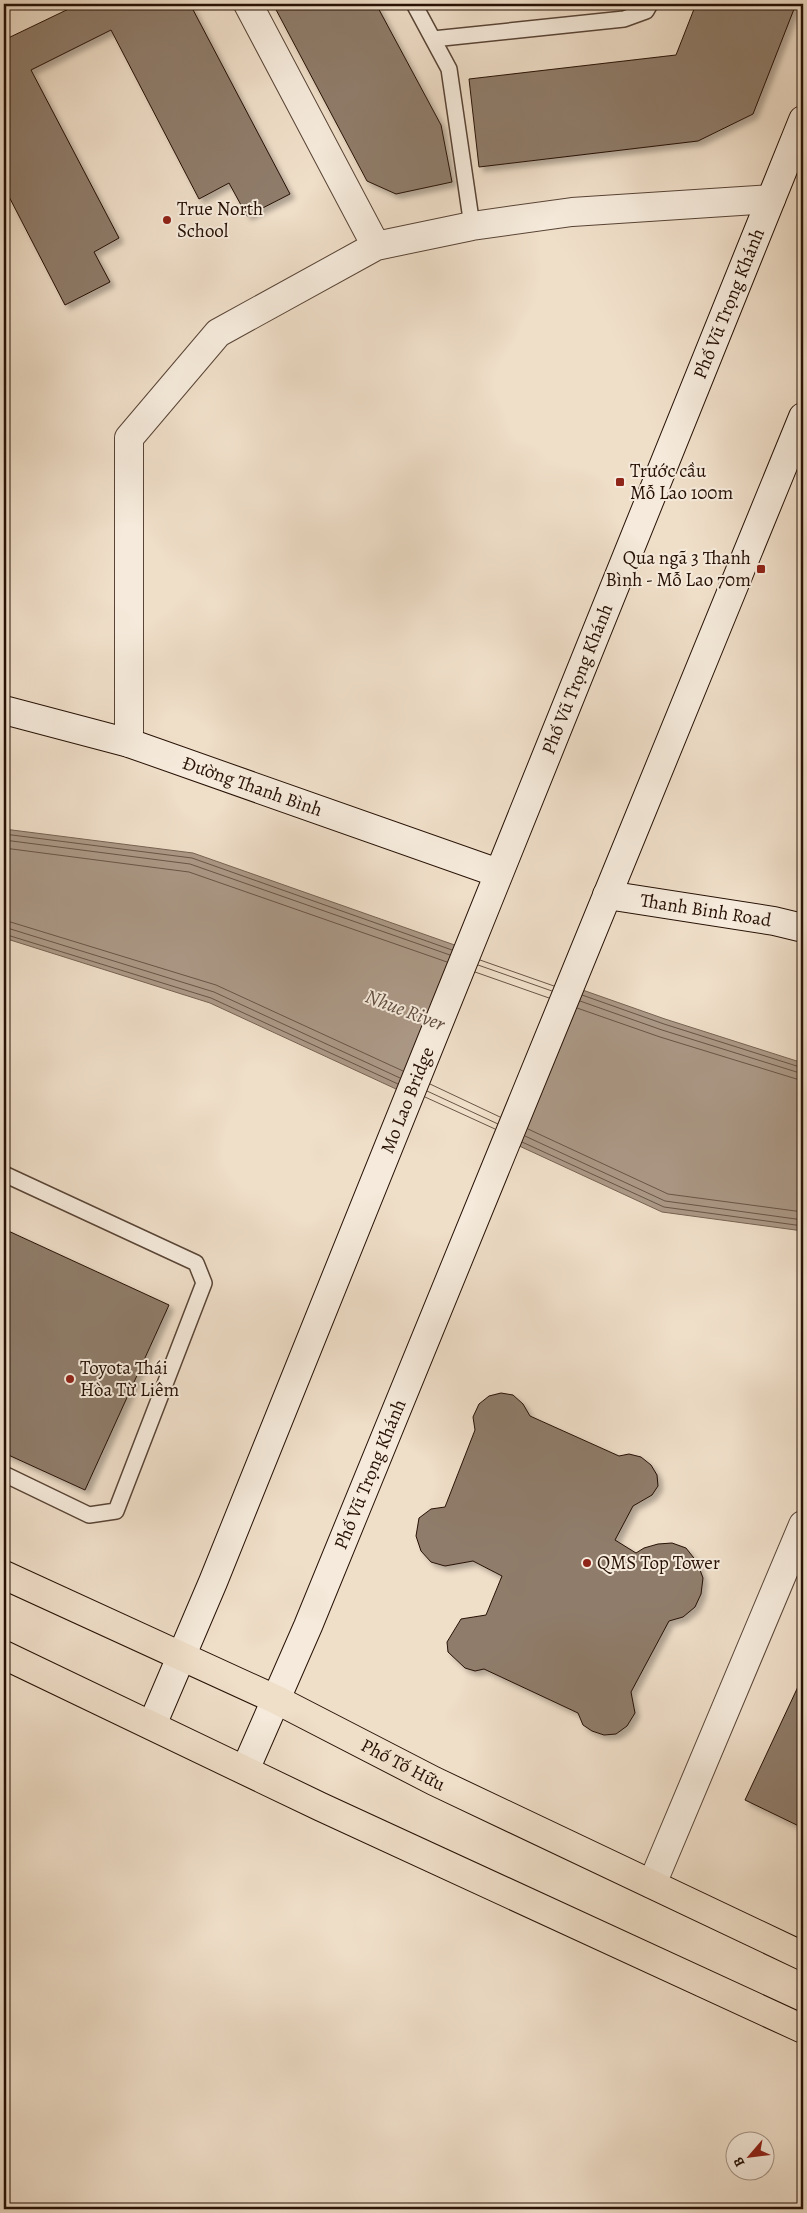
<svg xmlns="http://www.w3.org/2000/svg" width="807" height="2213" font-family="Alegreya,serif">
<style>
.water{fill:#ab9886;stroke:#766252}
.pier{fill:#efdec8}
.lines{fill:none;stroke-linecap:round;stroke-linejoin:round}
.shore{stroke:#695446;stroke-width:1}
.building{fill:#8f7c6a;stroke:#271105;filter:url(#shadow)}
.lane-casing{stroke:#594436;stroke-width:18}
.street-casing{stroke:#594436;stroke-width:30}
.secondary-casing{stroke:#271105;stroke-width:30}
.primary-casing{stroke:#271105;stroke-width:30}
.lane{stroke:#f5eadb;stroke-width:15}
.street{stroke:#f5eadb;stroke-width:28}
.secondary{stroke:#f5eadb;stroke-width:28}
.primary{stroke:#efdec8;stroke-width:28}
.poi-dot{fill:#8f2418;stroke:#f5eadb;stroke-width:2}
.labels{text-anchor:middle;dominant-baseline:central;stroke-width:4;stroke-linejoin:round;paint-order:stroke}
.poi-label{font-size:19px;fill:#271105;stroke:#f5eadb;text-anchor:start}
.street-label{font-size:19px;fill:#271105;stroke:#f5eadb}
.water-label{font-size:20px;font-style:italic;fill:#624e3f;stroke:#f5eadb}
</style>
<defs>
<filter id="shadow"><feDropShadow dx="4.5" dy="4.5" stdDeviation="2.5" flood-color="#0004"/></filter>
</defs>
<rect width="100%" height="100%" fill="#efdec8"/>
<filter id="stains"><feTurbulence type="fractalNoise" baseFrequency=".004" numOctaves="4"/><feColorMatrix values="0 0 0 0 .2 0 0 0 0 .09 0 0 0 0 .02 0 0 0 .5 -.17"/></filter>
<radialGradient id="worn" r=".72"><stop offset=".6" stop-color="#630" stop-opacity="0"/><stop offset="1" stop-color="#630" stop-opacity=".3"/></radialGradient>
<!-- water -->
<path class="water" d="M4,829L193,853L665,1019L803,1063V1231L662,1212L210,1003L4,938Z"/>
<!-- pier -->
<path class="pier" d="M469,948L571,984L506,1142L408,1097Z"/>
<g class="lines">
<!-- shore -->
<path class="shore" d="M4,834L192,858L452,950
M4,840L190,864L450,955
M4,848L189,872L447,962
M4,920L216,985L403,1071
M4,927L214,992L400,1078
M4,934L211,998L398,1084
M480,960L554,986
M478,965L552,991
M475,972L549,998
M582,995L664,1024L803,1068
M580,1001L662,1030L803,1074
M577,1008L660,1037L803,1081
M430,1084L500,1117
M427,1091L498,1124
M425,1097L495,1129
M528,1129L668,1194L803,1212
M525,1136L665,1201L803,1220
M522,1142L664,1207L803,1226"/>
</g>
<!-- building -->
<path class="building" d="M79,4H190L290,194L247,216L229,183L199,199L111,30L31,70L119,238L94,252L110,282L65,305L4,187V40Z
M273,4H376L441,125L452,182L396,194L367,181Z
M696,4H796L753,114L698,141L479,167L469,79L676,55Z
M4,1229L169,1305L85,1490L4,1453Z
M501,1393L513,1395L523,1404L530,1416L619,1456L629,1454L641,1457L651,1465L657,1475L658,1486L652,1495L633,1506L615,1540L636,1553L644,1548L658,1544L672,1543L686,1548L697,1562L703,1578L701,1594L695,1607L683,1617L669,1621L631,1692L635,1713L627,1726L616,1734L604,1735L592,1731L583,1725L578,1713L484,1669L475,1671L465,1668L448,1652L447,1642L461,1619L486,1615L502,1576L473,1561L445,1566L431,1562L421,1551L416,1536L419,1518L431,1509L445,1507L475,1430L473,1417L479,1404L489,1396Z
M803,1676V1828L745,1800Z"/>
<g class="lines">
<!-- lane casing -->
<g class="lane-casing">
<path id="lane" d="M414,4L449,69L472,226
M433,39L624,19L646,11L650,4
M4,1174L196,1263L204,1283L116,1511L89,1515L4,1474"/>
</g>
<!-- street casing -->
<g class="street-casing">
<path id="street" d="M248,4L376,246
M129,743V438L218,333L376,246L472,226L572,212L771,199
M652,1884L803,1525"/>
</g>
<!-- secondary casing -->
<g class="secondary-casing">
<g id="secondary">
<path id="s1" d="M4,710L129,743L498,873"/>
<path id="s2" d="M607,895L774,921L803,928"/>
<path id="s3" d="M152,1725L213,1582L803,120"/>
<path id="s4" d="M245,1770L308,1626L803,417"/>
</g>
</g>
<!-- primary casing -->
<g class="primary-casing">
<g id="primary">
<path id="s5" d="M4,1575L277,1700L434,1781L803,1956"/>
<path d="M4,1655L321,1807L803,2029"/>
</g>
</g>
<!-- lane -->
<use href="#lane" class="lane"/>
<!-- street -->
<use href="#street" class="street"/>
<!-- secondary -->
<use href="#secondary" class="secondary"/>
<!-- primary -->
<use href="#primary" class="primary"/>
</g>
<!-- markers -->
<g class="poi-dot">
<circle cx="167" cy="220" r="5"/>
<rect x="615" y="477" width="10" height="10" rx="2.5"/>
<rect x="756" y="564" width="10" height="10" rx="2.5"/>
<circle cx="70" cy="1379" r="5"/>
<circle cx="587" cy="1563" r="5"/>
</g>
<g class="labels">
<!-- poi labels -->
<g class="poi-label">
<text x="177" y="209">True North<tspan x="177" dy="22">School</tspan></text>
<text x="630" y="471">Trước cầu<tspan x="630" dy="22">Mỗ Lao 100m</tspan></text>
<text x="751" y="558" text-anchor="end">Qua ngã 3 Thanh<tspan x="751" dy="22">Bình - Mỗ Lao 70m</tspan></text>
<text x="80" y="1368">Toyota Thái<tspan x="80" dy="22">Hòa Từ Liêm</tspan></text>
<text x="597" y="1563">QMS Top Tower</text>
</g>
<!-- street labels -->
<g class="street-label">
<text stroke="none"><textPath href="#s3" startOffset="1534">Phố Vũ Trọng Khánh</textPath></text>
<text stroke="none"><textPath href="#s3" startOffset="1129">Phố Vũ Trọng Khánh</textPath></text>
<text stroke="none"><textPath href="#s1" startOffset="260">Đường Thanh Bình</textPath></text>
<text stroke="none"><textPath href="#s2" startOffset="100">Thanh Binh Road</textPath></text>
<text stroke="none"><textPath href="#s3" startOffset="675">Mo Lao Bridge</textPath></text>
<text stroke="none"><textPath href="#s4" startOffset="321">Phố Vũ Trọng Khánh</textPath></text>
<text stroke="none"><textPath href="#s5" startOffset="442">Phố Tố Hữu</textPath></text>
</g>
<!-- water labels -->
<g class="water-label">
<text transform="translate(405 1010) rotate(21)">Nhue River</text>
</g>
</g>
<!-- margin -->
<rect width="807" height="2213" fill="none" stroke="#efdec8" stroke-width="20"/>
<rect x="5" y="5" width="797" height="2203" fill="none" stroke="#271105" stroke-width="2.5"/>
<rect x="10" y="10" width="787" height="2193" fill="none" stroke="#271105"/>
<!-- north arrow -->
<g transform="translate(750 2156) rotate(242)"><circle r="24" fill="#f5eadb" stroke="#a39385"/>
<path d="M0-4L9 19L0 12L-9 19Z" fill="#8f2418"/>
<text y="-8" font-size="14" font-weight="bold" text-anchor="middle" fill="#271105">B</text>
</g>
<rect width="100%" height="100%" filter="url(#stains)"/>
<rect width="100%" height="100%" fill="url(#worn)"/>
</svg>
